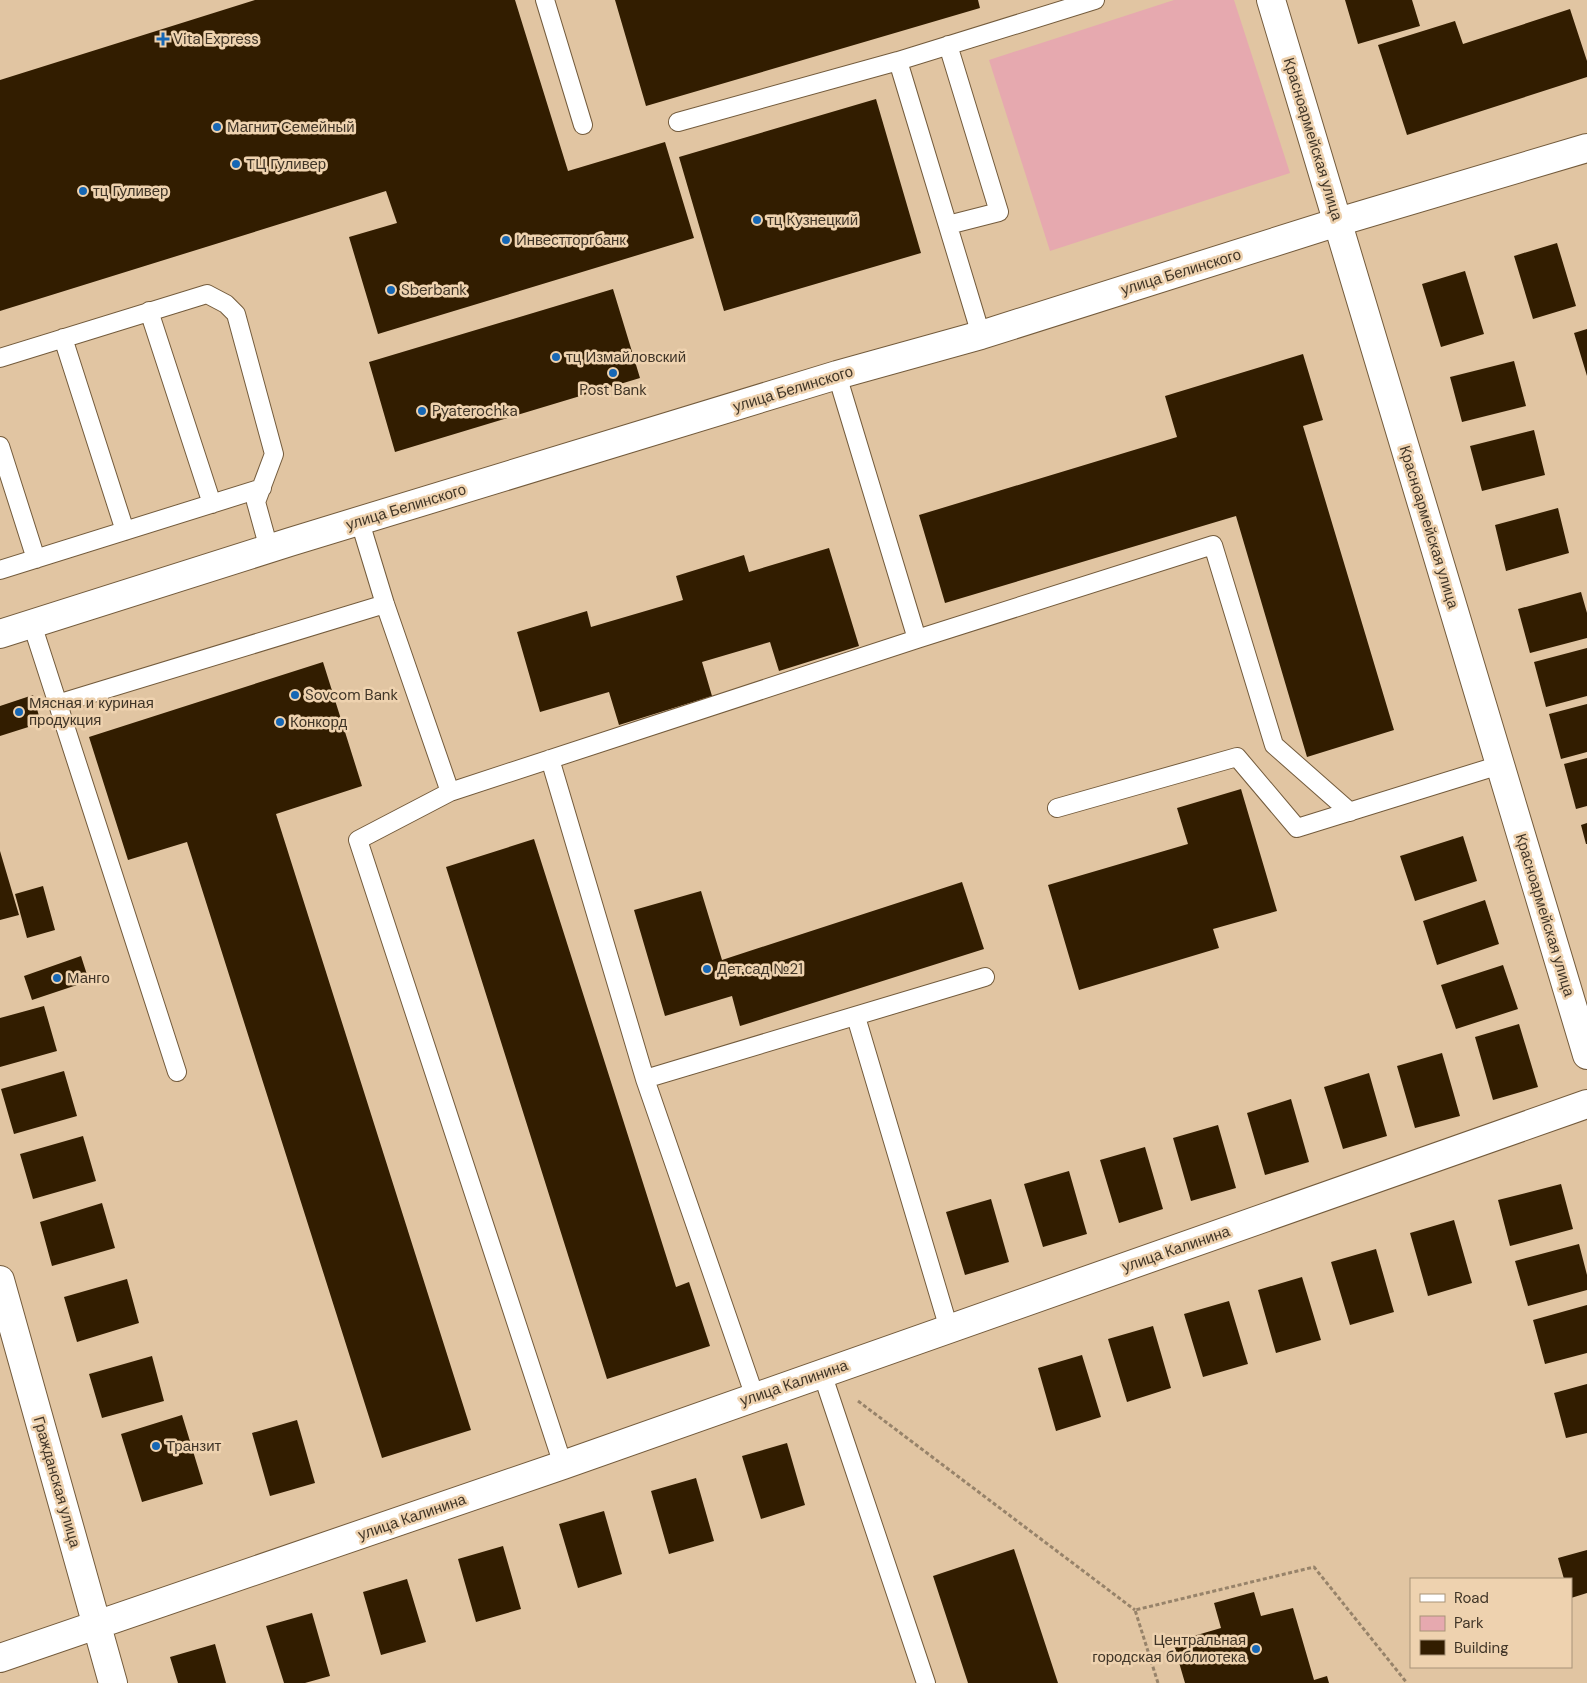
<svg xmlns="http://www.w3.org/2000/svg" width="1587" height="1683" font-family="'DM Sans',sans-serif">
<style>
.green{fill:#e6a9af}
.building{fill:#321d00}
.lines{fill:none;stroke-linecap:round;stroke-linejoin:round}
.lane-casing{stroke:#735b3c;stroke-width:20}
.street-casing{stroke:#735b3c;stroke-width:30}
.secondary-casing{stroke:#735b3c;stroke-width:30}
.path{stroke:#97836a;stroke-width:3;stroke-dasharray:4 2.5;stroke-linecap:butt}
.lane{stroke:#fff;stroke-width:18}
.street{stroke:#fff;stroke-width:28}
.secondary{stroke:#fff;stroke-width:28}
.poi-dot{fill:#1667b5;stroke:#eed2af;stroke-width:2}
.labels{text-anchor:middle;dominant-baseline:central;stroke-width:5;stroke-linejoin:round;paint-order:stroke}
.poi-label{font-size:15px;fill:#403527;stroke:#eed2af;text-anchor:start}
.street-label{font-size:15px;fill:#403527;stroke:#eed2af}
</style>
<rect width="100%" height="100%" fill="#e1c5a2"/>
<!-- green -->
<path class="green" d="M1174,0H1234L1290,173L1050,251L989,60Z"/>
<!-- building -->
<path class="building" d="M255,0H515L568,171L665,142L694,238L378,334L349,237L397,223L386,191L0,311V80Z
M615,0H978L980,8L646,106Z
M1345,0H1412L1420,26L1358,44Z
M1570,9L1587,61V77L1407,135L1378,45L1455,21L1463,44Z
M876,99L921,253L724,311L679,157Z
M1557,243L1576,306L1533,319L1514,256Z
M1465,271L1484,334L1441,347L1422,284Z
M613,289L640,378L395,452L369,362Z
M1587,329V376L1574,333Z
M1303,354L1323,420L1303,426L1394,730L1307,757L1236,516L945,603L919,515L1177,437L1165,396Z
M1514,361L1526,406L1462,422L1450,377Z
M1534,430L1545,475L1482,491L1470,446Z
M1558,508L1569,553L1506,571L1495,525Z
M829,548L859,646L779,671L770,642L702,662L712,696L619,725L609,692L540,712L517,632L587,611L591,627L683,600L676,576L744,555L749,572Z
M1581,592L1587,613V638L1530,653L1518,609Z
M1587,648V696L1546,707L1534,662Z
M323,662L362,786L276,814L471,1430L382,1458L187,842L128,860L89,737Z
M33,695L41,723L0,736V706Z
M1587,704V752L1561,759L1549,714Z
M1587,758V806L1576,809L1564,764Z
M1241,789L1277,911L1213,929L1219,948L1079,990L1048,885L1188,844L1177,808Z
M1587,823V844H1586L1581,825Z
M1463,836L1477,881L1415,901L1400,856Z
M534,839L676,1287L689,1282L710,1346L607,1379L446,867Z
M0,851L19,915L0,920Z
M962,882L984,949L740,1026L732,996L665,1016L634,910L701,891L722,960Z
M43,886L55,930L27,938L15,894Z
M1485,900L1499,944L1437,965L1423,921Z
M81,956L89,981L32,1000L24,976Z
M1503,965L1518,1009L1456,1029L1441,985Z
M44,1006L57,1051L0,1067V1018Z
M1519,1024L1538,1087L1493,1100L1475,1037Z
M1442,1053L1460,1116L1415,1128L1397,1066Z
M64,1071L77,1116L14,1134L1,1089Z
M1369,1073L1387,1136L1343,1149L1324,1087Z
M1291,1099L1309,1162L1265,1175L1247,1113Z
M1218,1125L1236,1188L1191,1201L1173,1138Z
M83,1136L96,1181L33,1199L20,1154Z
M1145,1147L1163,1209L1119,1223L1100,1160Z
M1069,1171L1087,1234L1043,1247L1024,1184Z
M1561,1184L1573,1229L1510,1246L1498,1200Z
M991,1199L1009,1262L965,1275L946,1212Z
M102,1203L115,1248L52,1266L40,1222Z
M1454,1220L1472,1283L1428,1296L1410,1233Z
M1579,1244L1587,1275V1290L1528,1306L1515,1261Z
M1376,1249L1394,1312L1350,1325L1331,1262Z
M1302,1277L1321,1340L1276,1353L1258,1290Z
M127,1279L139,1323L77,1342L64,1297Z
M1229,1301L1248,1364L1203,1377L1184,1314Z
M1587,1305V1353L1545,1364L1533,1320Z
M1153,1326L1171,1388L1127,1402L1108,1339Z
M1082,1355L1101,1417L1056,1431L1038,1368Z
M152,1356L164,1401L102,1418L89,1374Z
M1587,1384V1433L1566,1438L1554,1393Z
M182,1415L203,1484L142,1502L121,1434Z
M297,1420L315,1483L270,1496L252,1433Z
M787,1443L805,1505L761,1519L742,1456Z
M696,1478L714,1541L669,1554L651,1491Z
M604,1511L622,1574L578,1588L559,1524Z
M503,1546L521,1609L476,1622L458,1559Z
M1014,1549L1058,1683H968L933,1576Z
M1587,1550V1593L1571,1598V1579H1564L1558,1558Z
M407,1579L426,1642L381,1655L363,1592Z
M1254,1592L1261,1616L1293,1608L1314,1680L1327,1676L1329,1683H1185L1173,1642L1221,1628L1214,1603Z
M312,1613L330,1676L305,1683H284L266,1626Z
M215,1644L226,1683H178L170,1657Z"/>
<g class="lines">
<!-- lane casing -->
<g class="lane-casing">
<path id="lane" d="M545,0L583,125
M948,45L999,212L948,225
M898,61L981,335
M678,122L898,61L1095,0
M149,311L212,504
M63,338L125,531
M0,358L207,294L226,304L236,314L274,454L256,502L269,549
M837,375L917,639
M0,446L36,559
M360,522L385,604L450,792
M0,570L262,488
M32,624L177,1072
M57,704L385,604
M550,759L645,1079L985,977
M1057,808L1237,757L1297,828L1500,765
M856,1017L949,1329
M645,1079L755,1397
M822,1373L926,1683
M563,1465L358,840L450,792L917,639L1213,545L1274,745L1350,812"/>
</g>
<!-- street casing -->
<g class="street-casing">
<path id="street" d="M1271,0L1587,1055
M0,1280L113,1683
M0,1658L563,1465L1587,1104"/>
</g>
<!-- secondary casing -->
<g class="secondary-casing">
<path id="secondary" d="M0,634L290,542L837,375L981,335L1338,222L1587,148"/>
</g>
<!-- path -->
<path class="path" d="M858,1401L1135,1610
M1158,1683L1135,1610L1314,1567L1407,1683"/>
<!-- lane -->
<use href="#lane" class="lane"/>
<!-- street -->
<use href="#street" class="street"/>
<!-- secondary -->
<use href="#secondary" class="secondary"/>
</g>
<!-- markers -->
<g class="poi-dot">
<path d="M160.5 31.5h5v5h5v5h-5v5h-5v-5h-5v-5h5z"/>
<circle cx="217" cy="127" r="5"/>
<circle cx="236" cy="164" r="5"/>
<circle cx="83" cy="191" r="5"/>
<circle cx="757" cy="220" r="5"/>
<circle cx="506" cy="240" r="5"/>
<circle cx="391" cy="290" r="5"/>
<circle cx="556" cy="357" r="5"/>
<circle cx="613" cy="373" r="5"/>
<circle cx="422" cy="411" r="5"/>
<circle cx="295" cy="695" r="5"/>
<circle cx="19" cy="712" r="5"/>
<circle cx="280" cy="722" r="5"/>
<circle cx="707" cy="969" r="5"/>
<circle cx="57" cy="978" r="5"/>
<circle cx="156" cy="1446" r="5"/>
<circle cx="1256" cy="1649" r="5"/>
</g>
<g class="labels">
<!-- poi labels -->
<g class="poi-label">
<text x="173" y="39">Vita Express</text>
<text x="227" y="127">Магнит Семейный</text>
<text x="246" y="164">ТЦ Гуливер</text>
<text x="93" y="191">тц Гуливер</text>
<text x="767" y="220">тц Кузнецкий</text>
<text x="516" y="240">Инвестторгбанк</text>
<text x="401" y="290">Sberbank</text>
<text x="566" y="357">тц Измайловский</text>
<text x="613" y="390" text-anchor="middle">Post Bank</text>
<text x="432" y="411">Pyaterochka</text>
<text x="305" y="695">Sovcom Bank</text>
<text x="29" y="703">Мясная и куриная<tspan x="29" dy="17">продукция</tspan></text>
<text x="290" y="722">Конкорд</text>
<text x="717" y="969">Дет.сад №21</text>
<text x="67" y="978">Манго</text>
<text x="166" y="1446">Транзит</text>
<text x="1246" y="1640" text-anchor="end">Центральная<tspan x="1246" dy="17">городская библиотека</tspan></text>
</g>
<!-- street labels -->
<g class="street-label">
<text transform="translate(1313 139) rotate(73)">Красноармейская улица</text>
<text transform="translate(1181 272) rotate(-17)">улица Белинского</text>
<text transform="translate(793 389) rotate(-17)">улица Белинского</text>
<text transform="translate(406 507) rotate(-17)">улица Белинского</text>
<text transform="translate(1429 527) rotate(73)">Красноармейская улица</text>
<text transform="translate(1545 915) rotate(73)">Красноармейская улица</text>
<text transform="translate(1176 1249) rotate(-19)">улица Калинина</text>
<text transform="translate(794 1383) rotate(-19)">улица Калинина</text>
<text transform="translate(57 1482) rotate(74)">Гражданская улица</text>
<text transform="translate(412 1517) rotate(-19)">улица Калинина</text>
</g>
</g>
<!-- legend -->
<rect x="1410" y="1578" width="162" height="90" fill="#eed2af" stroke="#a89379"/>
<rect x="1420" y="1594" width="25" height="8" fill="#ffffff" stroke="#a89379"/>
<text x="1454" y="1603" font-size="15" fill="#403527">Road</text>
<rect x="1420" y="1616" width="25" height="15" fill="#e6a9af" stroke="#a89379"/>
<text x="1454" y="1628" font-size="15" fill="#403527">Park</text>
<rect x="1420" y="1640" width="25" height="15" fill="#321d00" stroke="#a89379"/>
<text x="1454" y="1653" font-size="15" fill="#403527">Building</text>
</svg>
